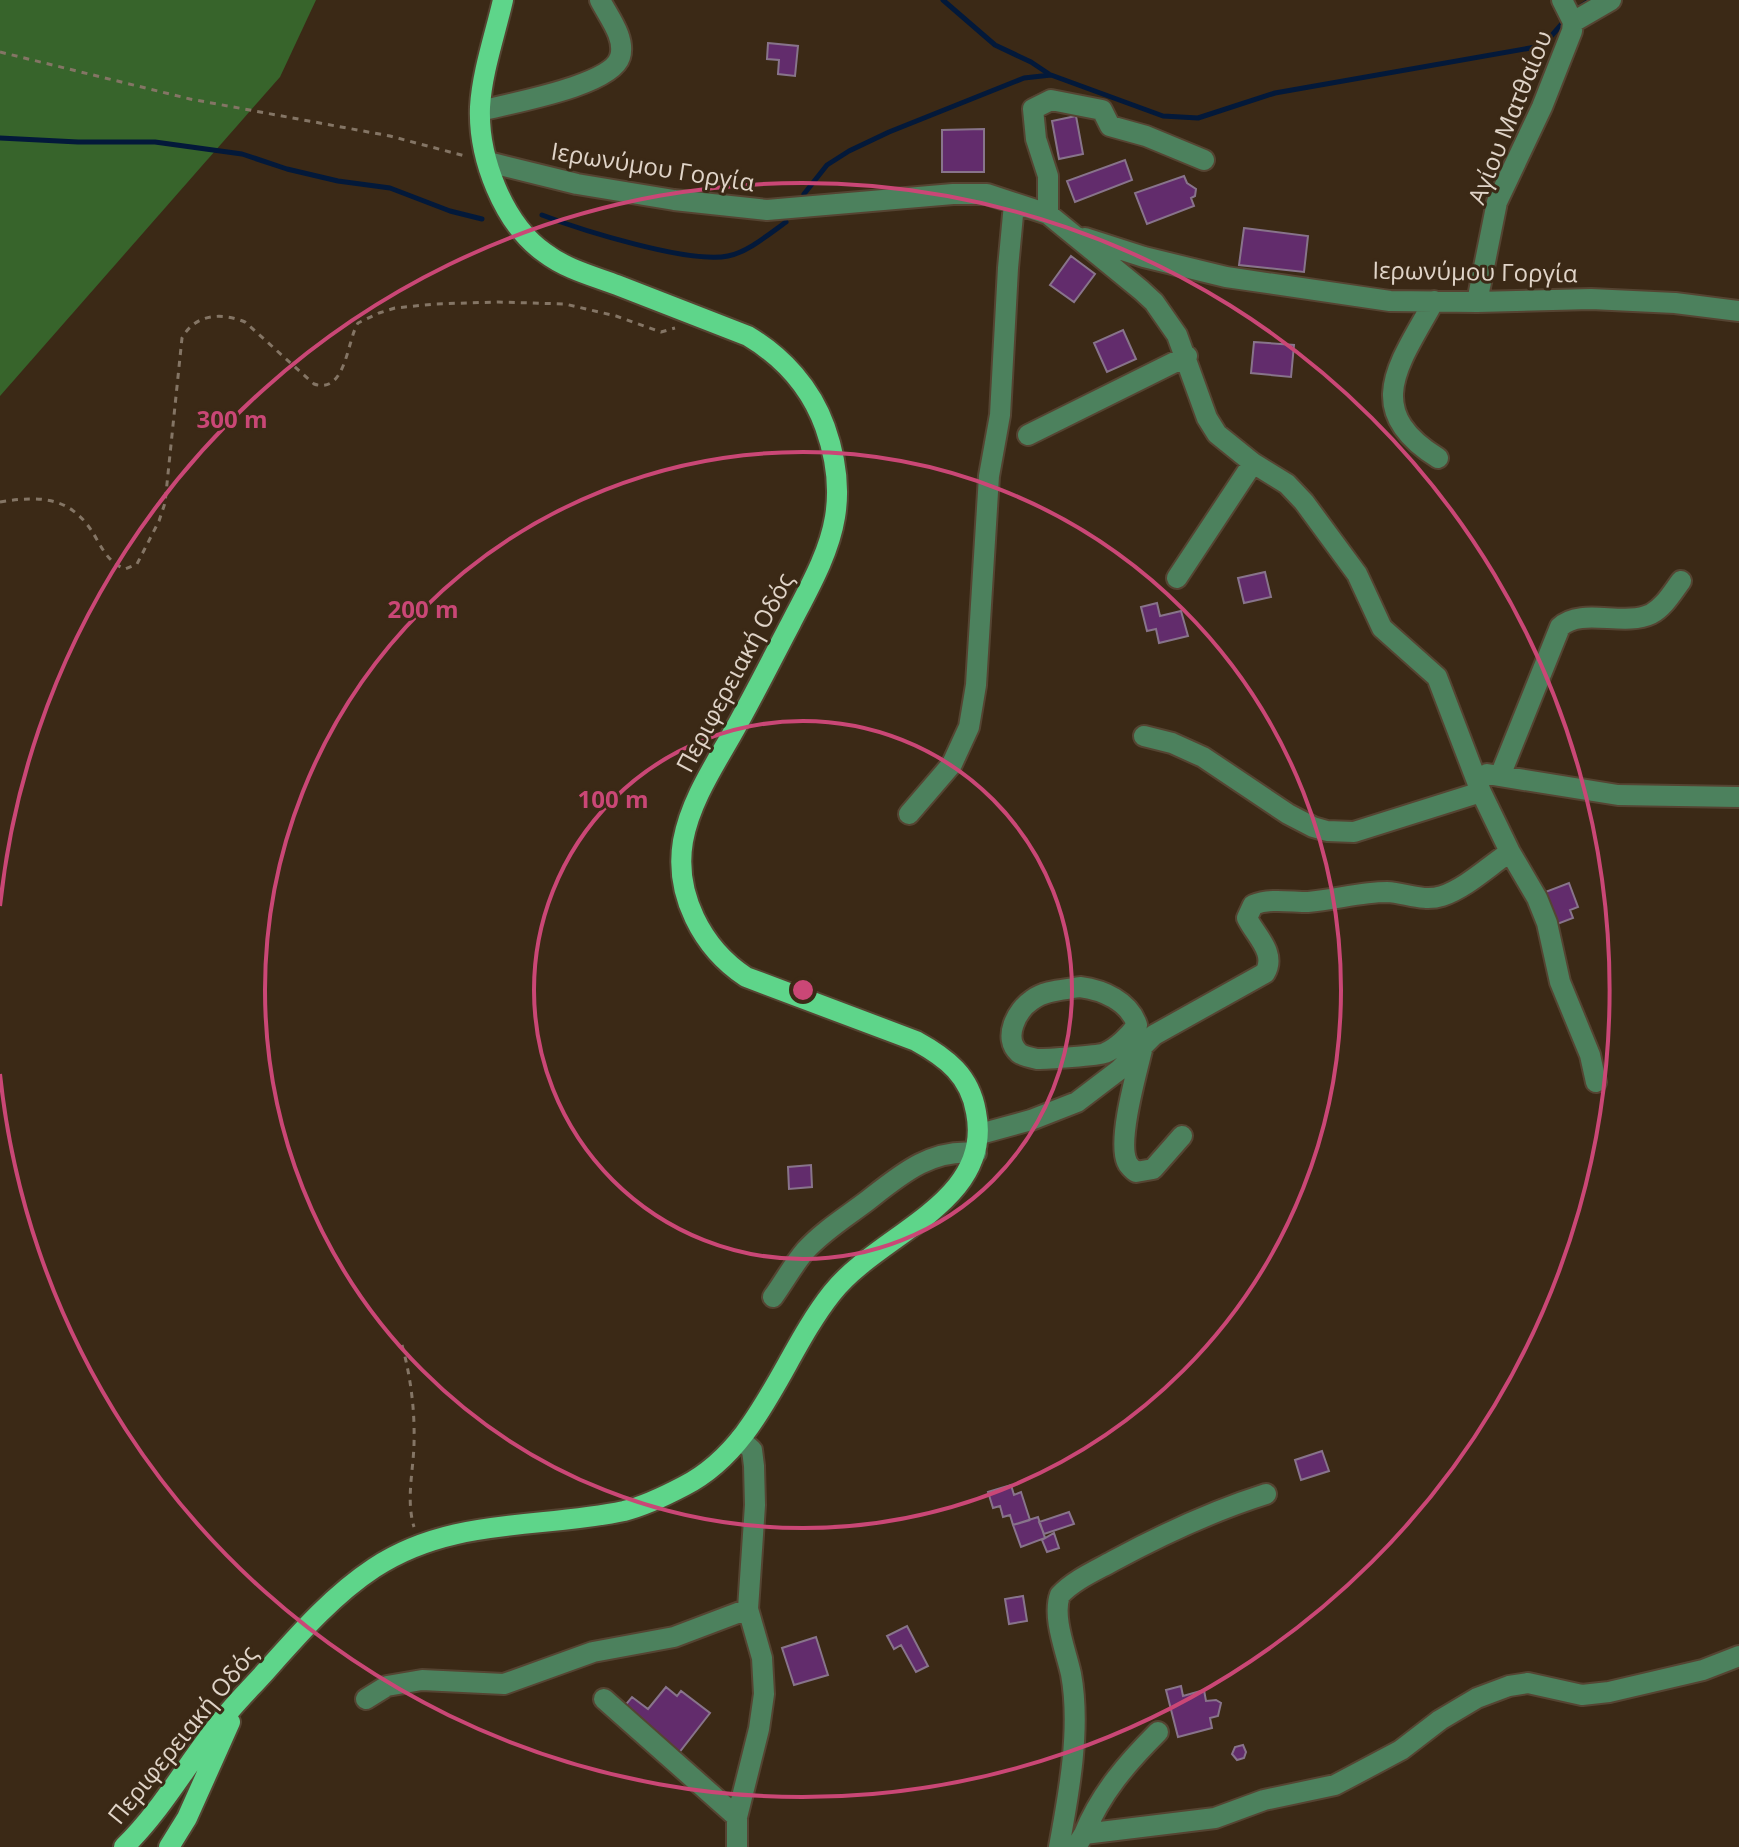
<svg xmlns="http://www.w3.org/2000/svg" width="1739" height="1847" font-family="'Open Sans',sans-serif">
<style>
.green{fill:#37642b}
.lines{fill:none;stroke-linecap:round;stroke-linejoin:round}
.stream{stroke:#03193a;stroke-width:5}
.building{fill:#622c6c;stroke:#88748b;stroke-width:2}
.minor-casing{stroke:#554432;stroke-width:24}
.major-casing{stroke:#554432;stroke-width:24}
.path{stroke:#847565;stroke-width:3;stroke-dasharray:6 6;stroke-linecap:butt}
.minor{stroke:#4c815d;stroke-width:20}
.major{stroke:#5ed58a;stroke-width:20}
.ring{fill:none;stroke:#ca4776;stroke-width:4}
.labels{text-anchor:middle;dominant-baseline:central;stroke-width:6;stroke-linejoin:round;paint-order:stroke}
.street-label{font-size:24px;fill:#e0d4c8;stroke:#3b2916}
.centre{fill:#ca4776;stroke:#3b2916;stroke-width:4}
.ring-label{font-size:24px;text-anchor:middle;font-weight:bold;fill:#ca4776;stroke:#3b2916;stroke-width:6;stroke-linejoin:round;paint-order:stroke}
</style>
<rect width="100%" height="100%" fill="#3b2916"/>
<!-- green -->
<path class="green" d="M0,0H316L280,77L0,396Z"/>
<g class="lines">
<!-- stream -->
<path class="stream" d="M943,0L995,45L1031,62L1049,74
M1577,9L1590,0
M0,138L78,142H155L242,154L287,169L338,181L390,188L450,211L482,219
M804,194L827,165L849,151L889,132L1024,78L1051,75L1163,116L1198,118L1275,93L1536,47L1546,42L1567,18
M542,215C581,230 689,264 728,256C748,252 769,234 786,222"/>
</g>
<!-- building -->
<path class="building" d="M768,43L798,46L795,76L778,74L779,60L767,59Z
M1076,116L1083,154L1059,159L1052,121Z
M984,129V172H942V130Z
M1125,160L1132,180L1075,202L1067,181Z
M1184,176L1187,183L1196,189L1195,196L1191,198L1194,206L1147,224L1135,193Z
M1244,228L1308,236L1304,272L1239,265Z
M1071,256L1095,274L1074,302L1050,285Z
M1123,330L1136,359L1107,372L1094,343Z
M1254,342L1294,345L1291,377L1251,373Z
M1265,572L1271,597L1244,603L1238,578Z
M1157,603L1160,616L1181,611L1188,636L1159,643L1156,629L1147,631L1141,607Z
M1569,883L1578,907L1570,910L1573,918L1552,926L1540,894Z
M811,1165L812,1187L789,1189L788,1167Z
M1322,1451L1329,1471L1301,1480L1295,1460Z
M1011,1485L1014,1495L1021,1492L1030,1520L1013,1525L1010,1515L1003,1517L1000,1506L993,1508L988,1492Z
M1069,1512L1074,1524L1044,1534L1039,1522Z
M1038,1517L1045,1538L1021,1547L1013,1525Z
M1054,1533L1059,1548L1047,1552L1042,1540Z
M1023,1596L1027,1621L1009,1624L1005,1599Z
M907,1626L928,1666L916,1672L901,1645L894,1649L887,1636Z
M816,1637L828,1675L794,1685L782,1648Z
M1181,1686L1183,1696L1204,1690L1206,1701L1216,1700L1221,1703L1218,1716L1210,1718L1212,1728L1178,1737L1166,1690Z
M666,1687L677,1696L681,1691L710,1713L678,1754L622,1709L632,1697L648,1709Z
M1243,1745L1246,1752L1244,1758L1237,1760L1232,1754L1235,1747Z"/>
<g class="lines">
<!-- minor casing -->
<g class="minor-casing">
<path id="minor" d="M1573,22L1611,0
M480,111C510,103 611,86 620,57C626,38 608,16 600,0
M488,162L577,184L674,200L767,210L953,194H987L1048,214L1141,290L1154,302L1177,335L1207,418L1217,434L1253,463L1287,484L1304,502L1357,574L1382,628L1437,677L1481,792L1510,852L1537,898L1547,923L1560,982L1590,1055L1596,1082
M1048,214V176L1036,139L1033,109L1051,100L1102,110L1110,126L1146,136L1204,160
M1085,238L1144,257L1226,277L1390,301L1477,302L1591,299L1675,303L1739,311
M1434,301C1400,363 1360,410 1438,458
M1477,302L1497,202L1542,107L1572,31L1573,22L1562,0
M1028,435L1187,356
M1177,578L1253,463
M1144,736L1172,743L1203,757L1288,814L1313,827L1327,831L1354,832L1481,792
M1487,774L1618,795L1739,797
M1500,776L1560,627C1581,607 1624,627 1651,614C1664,607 1672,593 1681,581
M909,814L952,764L969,727L976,685L989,476L1000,415L1008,268L1014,204
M1080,987C1103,990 1129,1001 1137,1025C1130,1035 1117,1048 1105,1053C1097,1056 1046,1059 1037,1059C1032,1058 1023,1056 1019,1053C1002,1038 1017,1010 1032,1000C1045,990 1064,990 1080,987Z
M1143,1046C1137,1071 1117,1140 1127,1162C1128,1165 1133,1170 1136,1172L1153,1169L1182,1136
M980,1134L1031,1120L1077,1102L1119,1070L1154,1035L1265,973C1277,953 1255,935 1247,918L1253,905C1270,898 1290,902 1308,902C1335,900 1360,892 1387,892C1406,893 1423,902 1442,896C1466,888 1489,866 1510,852
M773,1297C784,1282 793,1265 805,1251C823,1231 846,1217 867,1201C900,1175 931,1148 976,1153
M366,1699L387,1686L422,1680L504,1684L593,1652L674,1637L748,1609
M604,1699L737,1817
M1084,1834C1101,1793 1127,1763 1158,1732
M737,1847V1817L759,1729L764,1694L762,1658L748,1609L755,1505L754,1466L752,1450L740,1439
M1059,1847C1069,1793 1081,1728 1071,1674C1066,1651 1052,1617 1060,1595C1074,1580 1095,1571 1113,1561C1163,1534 1212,1511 1266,1494
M1076,1847L1084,1834L1215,1818L1264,1800L1335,1785L1401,1750L1440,1720L1477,1698L1509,1686L1528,1683L1582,1695L1609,1692L1703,1670L1739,1656"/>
</g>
<!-- major casing -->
<g class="major-casing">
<path id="major" d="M124,1847C160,1812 184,1769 215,1729C230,1708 249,1690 266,1671C299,1634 333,1595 374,1568C451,1517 539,1529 624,1511C644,1506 665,1496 684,1486C760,1447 782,1356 832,1293C879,1233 994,1203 976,1112C970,1076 947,1058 916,1041L746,977C702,948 674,894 683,841C690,803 712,769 731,736C752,699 771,661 791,623C808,590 829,554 835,517C840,487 835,455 825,427C811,388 783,357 748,336C704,319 661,302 617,285C593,276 566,269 545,253C503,224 478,157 480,107C482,72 495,35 503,0
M169,1847L187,1818L230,1722"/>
</g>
<!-- path -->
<path class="path" d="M0,52L190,99L390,136L465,156
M0,502C43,495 73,497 96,538C104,552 110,563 125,569L137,564L159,521L165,503L182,338C195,314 221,312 245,322L314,384C346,395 347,340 358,323L379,313L395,308L435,304L498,302L565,304L616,316L661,332L675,328
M402,1345C411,1378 415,1411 414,1445C413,1473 406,1500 414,1527"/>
<!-- minor -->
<use href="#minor" class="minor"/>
<!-- major -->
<use href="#major" class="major"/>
</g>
<!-- distance rings -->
<g class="ring">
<circle cx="803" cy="990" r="269"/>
<circle cx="803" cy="990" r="538"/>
<path d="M0 906A807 807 0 1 1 0 1074"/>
</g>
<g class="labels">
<!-- street labels -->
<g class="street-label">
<text transform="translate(1509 117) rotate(-68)">Αγίου Ματθαίου</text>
<text transform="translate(653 166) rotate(9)">Ιερωνύμου Γοργία</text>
<text transform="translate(1475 271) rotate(1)">Ιερωνύμου Γοργία</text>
<text transform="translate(734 672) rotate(-62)">Περιφερειακή Οδός</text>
<text transform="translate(182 1734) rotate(-51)">Περιφερειακή Οδός</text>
</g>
</g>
<circle cx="803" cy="990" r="12" class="centre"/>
<g class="ring-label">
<text x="232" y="428">300 m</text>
<text x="423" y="618">200 m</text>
<text x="613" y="808">100 m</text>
</g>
</svg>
